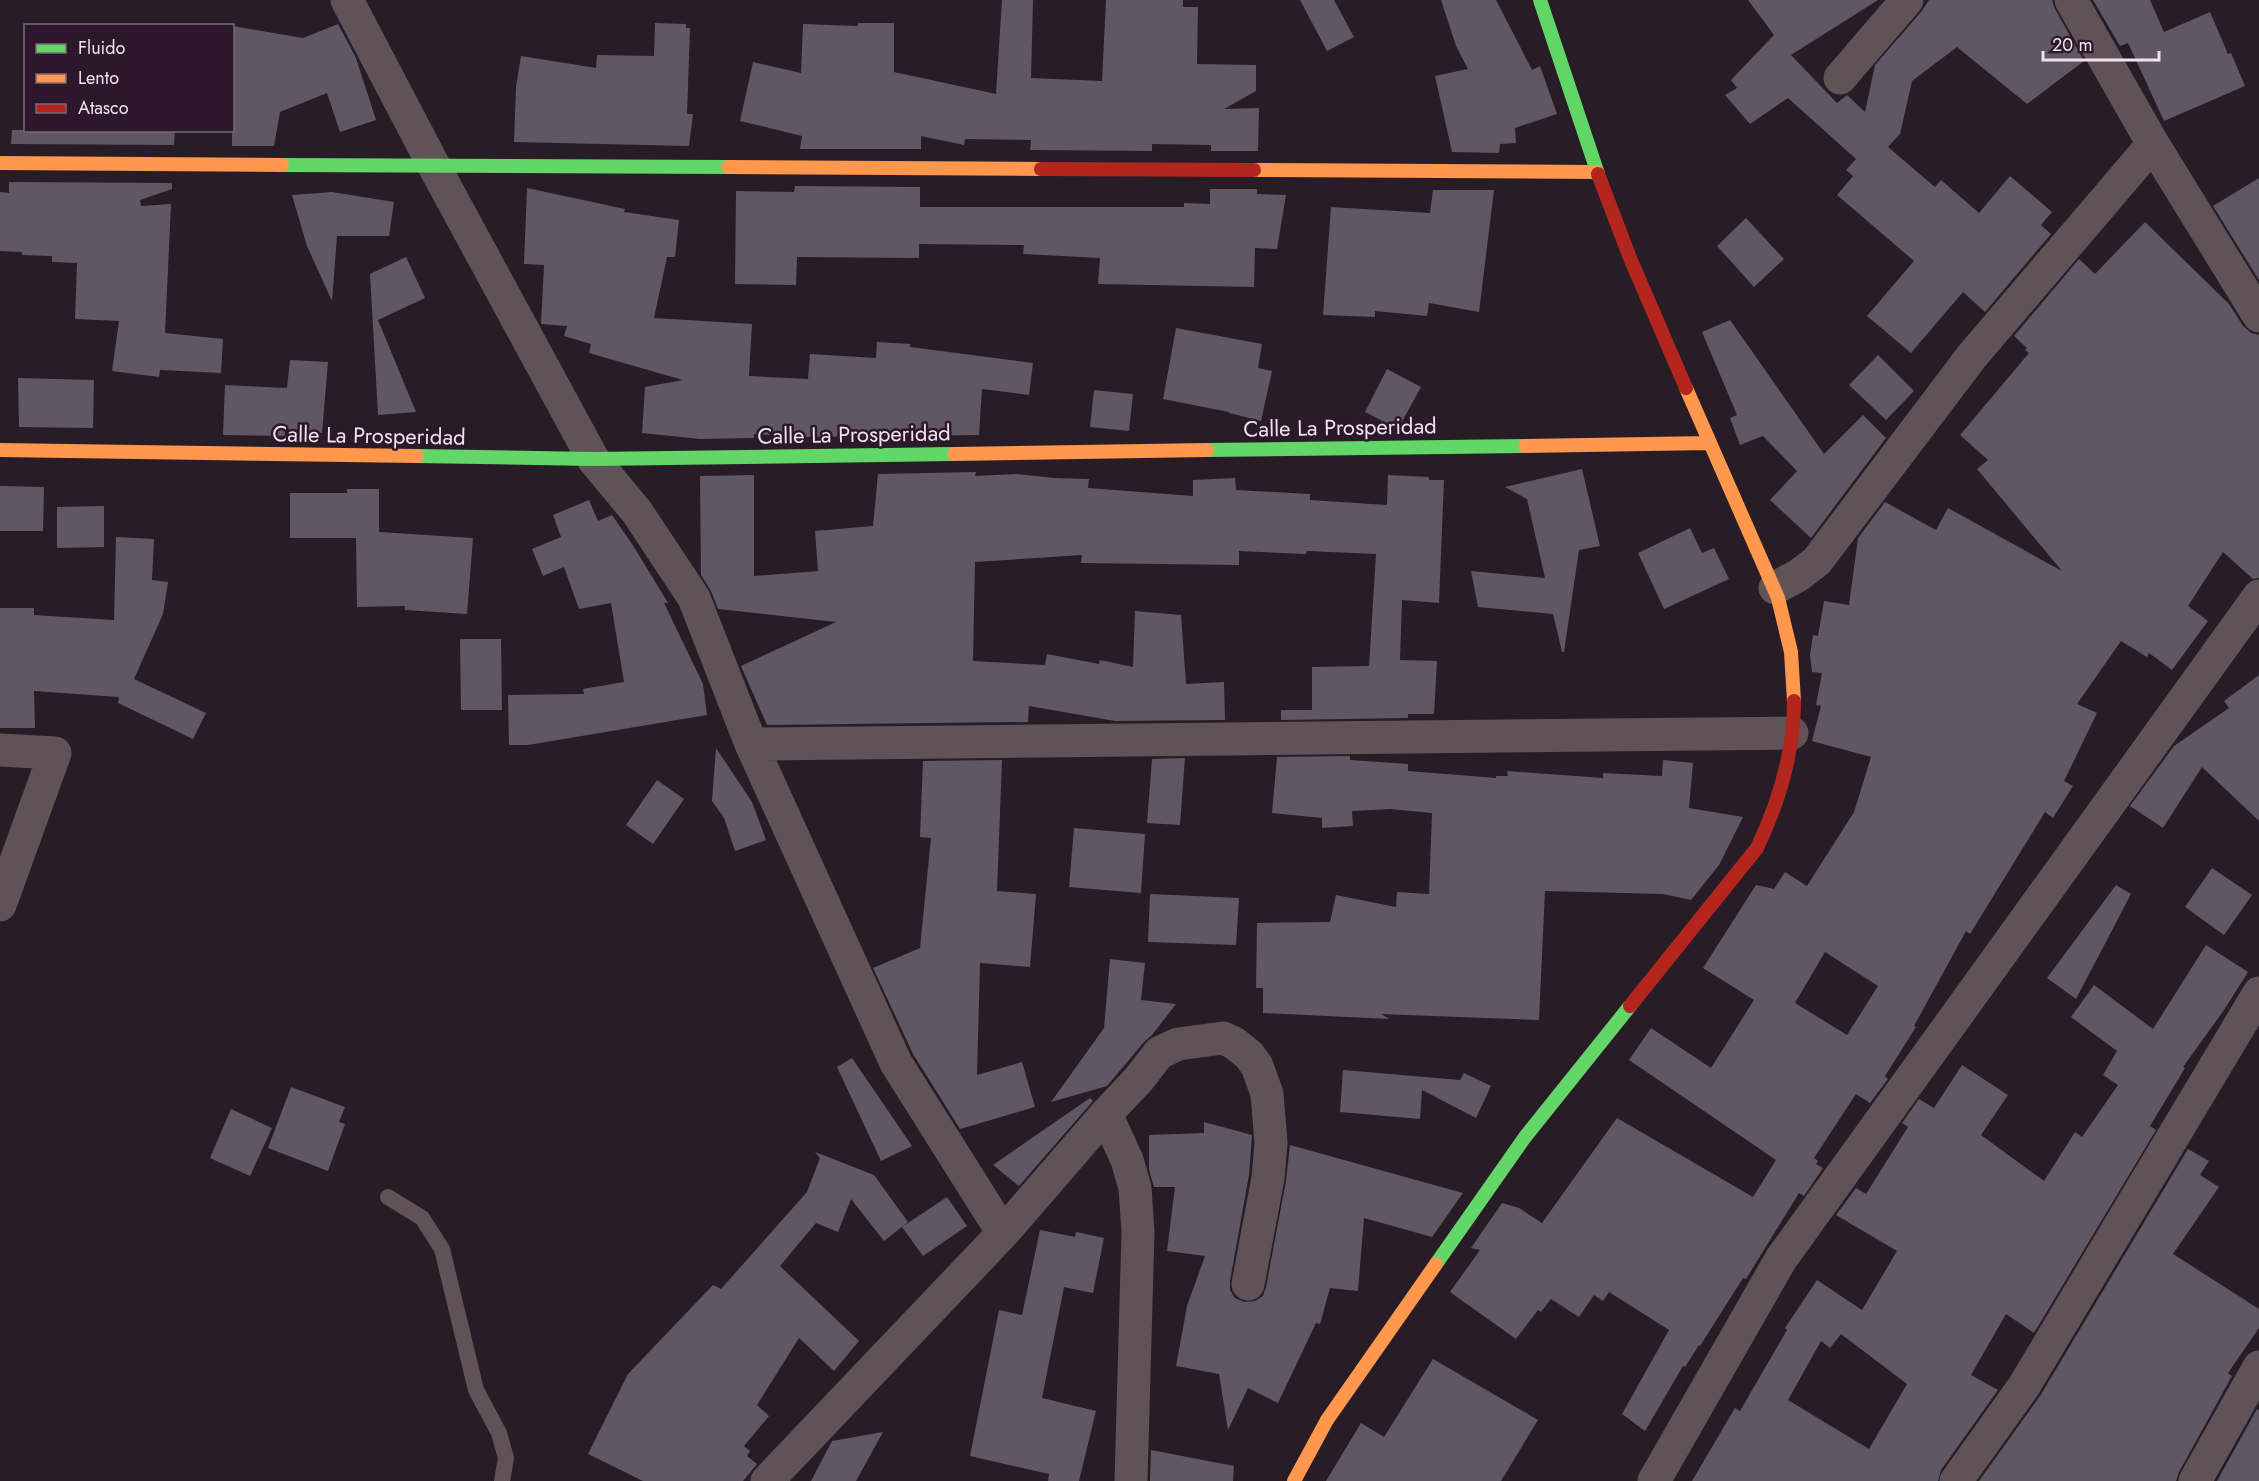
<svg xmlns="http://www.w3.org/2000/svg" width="2259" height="1481" font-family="Jost,sans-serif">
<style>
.building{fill:#605764;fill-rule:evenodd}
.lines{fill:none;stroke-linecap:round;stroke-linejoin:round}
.lane{stroke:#605358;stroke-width:16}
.street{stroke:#605358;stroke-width:33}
.fast{stroke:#63d668;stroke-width:14}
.slow{stroke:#ff974d;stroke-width:14}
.jam{stroke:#b3261e;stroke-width:14}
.labels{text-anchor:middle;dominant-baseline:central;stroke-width:5;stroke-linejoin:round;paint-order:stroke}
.street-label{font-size:22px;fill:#f1e2ef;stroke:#2d172b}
</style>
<rect width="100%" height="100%" fill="#281c27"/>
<!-- building -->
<path class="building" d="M1002,0H1033L1031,78L1102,81L1106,0H1183V7H1198L1197,64L1256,65V91L1224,109L1259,108L1258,151H1211V145L1152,144V151L1030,150L1031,140L965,139L964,145L921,136V149H800L802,136L740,121L753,62L801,73L803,24L858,26V23H894V72L996,94Z
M1300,0H1334L1354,37L1327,51Z
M1441,0H1496L1532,70L1540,66L1557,114L1515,128L1516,143L1500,144L1499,153L1452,152L1435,76L1468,69L1456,46Z
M1748,0H1878L1791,55L1837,103L1847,95L1865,112L1875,65L1921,12L1929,0H2052L2055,9L2084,61L2027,104L1957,47L1912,81L1900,134L1888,147L1935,187L1941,180L1979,213L2010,176L2052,212L2041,225L2051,234L1985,312L1963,292L1911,353L1867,316L1914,261L1837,195L1853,176L1846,170L1856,159L1788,98L1750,124L1725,95L1737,88L1731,80L1774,35Z
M2093,0H2150L2164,32L2210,12L2228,54L2231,53L2245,86L2164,121L2128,43L2120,46Z
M655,23L686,24V28H690L687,114H693L689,146L514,142L516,87L521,56L596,68L597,55L654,56Z
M338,24L356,58L376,120L340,132L327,93L280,112L274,146H232V26L303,38Z
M12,130H175L174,145L11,144Z
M2259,178V280L2213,206Z
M9,182L172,183V189L140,200L141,206L171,204L165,333L223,339L221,373L160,370L159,377L112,371L119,321L75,319L77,263L52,262V256L22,255V252L0,251V192L9,193Z
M795,186L920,187V207H1184V203L1210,204V189H1257V194L1286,195L1277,249L1255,248L1254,287L1098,284L1100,258L1023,254L1024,245L919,244V258L797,257L796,285L735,284L736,191L794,192Z
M527,188L625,209L624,212L679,220L675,257H667L654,318L752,324L749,376L808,379L810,354L876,358L877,342L910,344V347L1033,363L1029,395L982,389L979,435L810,437L754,434V438L700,439L642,433L645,387L683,380L589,353L591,344L564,336L567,326L541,324L544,265L524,264Z
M1433,190H1494L1479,312L1429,303L1427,316L1375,311V317L1323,315L1331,207L1430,213Z
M332,192L394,202L389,236H337L332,301L307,246L292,195Z
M1746,218L1784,259L1754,287L1717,246Z
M2145,222L2229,304L2243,326L2251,333L2259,335V578L2253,579L2223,552L2188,606L2208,621L2172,670L2149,653L2147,657L2121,641L2077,704L2097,713L2064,781L2073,786L2053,818L2045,812L1970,934L1966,931L1914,1026L1916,1027L1885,1076L1888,1079L1870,1103L1856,1094L1814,1158L1818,1161L1816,1164L1823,1168L1804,1196L1799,1193L1746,1279L1743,1278L1700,1346L1699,1345L1685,1367L1683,1366L1645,1431L1622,1414L1669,1330L1609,1292L1603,1301L1594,1295L1579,1317L1551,1299L1541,1312L1538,1310L1516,1339L1450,1292L1480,1250L1471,1248L1502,1203L1519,1208L1542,1223L1617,1118L1753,1197L1776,1160L1629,1060L1651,1028L1711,1068L1754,1000L1703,968L1756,885L1774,889L1785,872L1807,886L1854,812L1871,757L1812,741L1821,706L1816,705L1822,673L1812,672L1810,655L1813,635L1818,636L1824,601L1849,605L1858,538L1885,502L1936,530L1948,508L2062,571L1977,469L1988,460L1960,435L2029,353L2025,350L2027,348L2014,336L2079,259L2095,274ZM1825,952L1878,986L1847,1035L1795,1003Z
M406,257L425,298L378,320L416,412L378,415L370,274Z
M1730,320L1824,454L1863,415L1886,438L1811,538L1770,500L1797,471L1763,436L1740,445L1730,418L1737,415L1702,332Z
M1176,328L1262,344L1258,368L1272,371L1261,421L1229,413V412L1163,399Z
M1878,355L1914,391L1886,420L1849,385Z
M290,360L328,362L322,433L285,430V436L223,435L225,385L287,388Z
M1387,369L1421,387L1398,429L1365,412Z
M18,378L94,380L93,428L19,427Z
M1094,390L1133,394L1129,431L1090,427Z
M1582,469L1600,546L1579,550L1564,652H1562L1553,614L1478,607L1471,571L1545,578L1527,499L1505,487Z
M976,472L975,476L1017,474L1054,478L1089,479L1088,488L1193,496V480L1235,478L1236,490L1310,494V500L1387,505L1388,475L1429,477V480H1444L1439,603L1402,600L1400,660L1437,661L1434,714H1408V718L1281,720V710H1312V667L1369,666L1376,554L1307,551L1306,554L1239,551V565L1081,563L1082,555L975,562L973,661L1045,665L1047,654L1099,664L1100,660L1133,667L1135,611L1181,615L1186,684L1224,682L1225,720L1115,721L1029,706L1028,722L767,725L741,666L836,622L718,609L711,591L701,575L700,476L754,475V576L818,571L815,531L873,526L878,474Z
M0,486L44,487L43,531H0Z
M347,489H379V532L473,538L467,614L405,610V606L357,607L356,538H290V493H347Z
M589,500L598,521L612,515L634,547L668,603H664L703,684L707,715L528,745H509L508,695L584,694L583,689L624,682L611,603L579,609L564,567L543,576L532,549L561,537L553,515Z
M104,506V547L57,548V507Z
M1690,528L1702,553L1714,548L1729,579L1664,609L1638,553Z
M116,537L154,539L152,580L168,582L163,614L134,679L206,713L193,739L118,703L119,697L34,691L35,728H0V608H34V615L114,620Z
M460,639H501L502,710H461Z
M2259,675V821L2202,767L2163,828L2130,806L2174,746L2229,708L2224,701Z
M716,748L752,802L766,840L735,851L724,818L712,801Z
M1350,756V760L1408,764V771L1496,778V776H1508L1507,771L1603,778V773L1662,776L1663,760L1693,763L1689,808L1743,817L1719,865L1691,900L1663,894L1545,891L1539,1020L1381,1014L1390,1019L1263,1013V988H1256L1257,923L1330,922L1336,895L1396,907L1397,892L1429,894L1432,813L1390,809L1352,811L1353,826L1322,828V818L1272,813L1277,757Z
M1185,758L1180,825L1147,823L1152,759Z
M1002,760L997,891L1036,894L1030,967L980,963L977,1075L1022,1062L1035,1107L960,1129L913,1054L873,968L920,948L931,838L920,837L923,761Z
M657,780L684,799L653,844L626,825Z
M1074,828L1145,834L1141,893L1069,887Z
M2212,868L2252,895L2224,935L2185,907Z
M2116,885L2131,894L2076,999L2047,978Z
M1150,894L1239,898L1236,945L1148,942Z
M2206,945L2248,972L2224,1010L2183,1067L2185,1068L2150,1126L2156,1130L2034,1333L2006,1314L1971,1375L1998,1390L1941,1470L1938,1481H1692L1735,1408L1740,1411L1787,1330L1785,1328L1817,1280L1862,1310L1897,1251L1836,1215L1856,1188L1866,1194L1908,1127L1902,1123L1919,1099L1934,1108L1962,1065L2008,1095L1981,1135L2044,1181L2075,1132L2082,1137L2118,1085L2103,1075L2117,1051L2071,1017L2094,985L2153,1029ZM1841,1334L1907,1384L1869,1449L1788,1400L1821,1341L1830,1348Z
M1110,959L1145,963L1141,1000L1176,1004L1152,1035L1144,1042L1107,1086L1051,1102L1104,1028Z
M852,1058L912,1146L881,1161L837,1067Z
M1343,1070L1460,1080L1464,1073L1491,1086L1476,1118L1422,1090L1420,1119L1340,1112Z
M291,1087L345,1107L339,1122L345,1124L328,1171L268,1148Z
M1090,1098L1093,1101L1019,1186L993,1165Z
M231,1109L272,1128L250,1176L210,1158Z
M1204,1122L1252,1135L1249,1175L1230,1281V1290L1235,1298L1244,1302L1255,1301L1263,1296L1266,1287L1286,1181L1290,1145L1463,1193L1432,1237L1364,1218L1358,1291L1330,1288L1320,1324L1316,1323L1278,1403L1248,1388L1228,1430L1219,1374L1176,1366L1187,1306L1205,1256L1167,1251L1175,1187H1154L1149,1170V1135L1204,1133Z
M2188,1149L2209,1161L2200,1175L2219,1187L2173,1254L2259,1309V1328L2228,1373L2232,1376L2179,1472L2176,1481H1979L2040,1396Z
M815,1152L874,1175L908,1222L884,1241L851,1199L838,1232L816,1223L780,1266L859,1341L834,1371L799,1338L757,1405L769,1416L744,1446L750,1451L747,1456L757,1464L743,1481H643L588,1454L628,1374L713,1285L721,1289L807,1192L820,1158Z
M947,1197L967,1226L923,1256L902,1227Z
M1040,1230L1075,1237L1076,1232L1104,1238L1093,1293L1064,1287L1042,1398L1096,1411L1079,1481H1048L1049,1474L970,1456L999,1310L1022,1315Z
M1433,1359L1538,1420L1501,1481H1326L1361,1423L1384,1437Z
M2257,1409L2259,1410V1481H2217Z
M883,1432L856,1481H811L832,1441Z
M1151,1450L1234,1466L1233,1481H1150Z"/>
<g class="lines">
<!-- lane -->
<path class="lane" d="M388,1197L422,1218L442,1249L476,1390L499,1433L506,1458L502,1481"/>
<!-- street -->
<path class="street" d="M347,0L434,166L593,459L637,512L694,598L751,744L896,1063L1003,1233
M2071,0L2153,144L2259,316
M1840,78L1907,0
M1775,588L1799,575L1817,561L1972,356L2153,144
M751,744L1792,733
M0,750L55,753L0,905
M1106,1114L1127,1160L1135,1188L1138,1232L1131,1481
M767,1481L1003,1233L1106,1114L1139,1079L1159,1053L1178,1044L1223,1038L1234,1043L1249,1055L1257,1066L1267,1094L1271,1143L1268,1178L1248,1284
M1654,1481L1781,1259L2259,596
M1956,1481L2024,1386L2259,993
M2195,1481L2259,1367"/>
<!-- fast -->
<path class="fast" d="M1540,0L1598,174
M282,165L728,167
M1207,450L1525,446
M417,456L593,459L954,454
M1436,1264L1525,1137L1630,1006"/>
<!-- slow -->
<path class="slow" d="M0,163L282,165
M728,167L1041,169
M1254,170L1597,172
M1686,388L1778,598L1791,652L1794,701
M1525,446L1709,443
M0,450L417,456
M954,454L1207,450
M1294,1481L1327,1420L1436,1264"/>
<!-- jam -->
<path class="jam" d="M1041,169L1254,170
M1598,174L1630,258L1686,388
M1630,1006L1757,848C1779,802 1794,753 1794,701"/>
</g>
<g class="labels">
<!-- street labels -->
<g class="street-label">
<text transform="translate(1340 427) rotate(-1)">Calle La Prosperidad</text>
<text transform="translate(854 434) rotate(-1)">Calle La Prosperidad</text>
<text transform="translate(369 435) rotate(1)">Calle La Prosperidad</text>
</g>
</g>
<!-- legend -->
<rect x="24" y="24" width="210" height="108" fill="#2d172b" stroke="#7b6879" stroke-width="1.5"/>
<rect x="36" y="44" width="30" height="9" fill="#63d668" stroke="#7b6879" stroke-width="1.5"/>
<text x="78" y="54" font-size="18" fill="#f1e2ef">Fluido</text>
<rect x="36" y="74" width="30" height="9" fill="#ff974d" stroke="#7b6879" stroke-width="1.5"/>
<text x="78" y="84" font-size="18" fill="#f1e2ef">Lento</text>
<rect x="36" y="104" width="30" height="9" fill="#b3261e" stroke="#7b6879" stroke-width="1.5"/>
<text x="78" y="114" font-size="18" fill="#f1e2ef">Atasco</text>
<!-- scale -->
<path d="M2043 51v9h116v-9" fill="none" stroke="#f1e2ef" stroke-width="3"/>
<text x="2052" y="51" font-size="18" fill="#f1e2ef" stroke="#2d172b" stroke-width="4.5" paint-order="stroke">20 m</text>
</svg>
